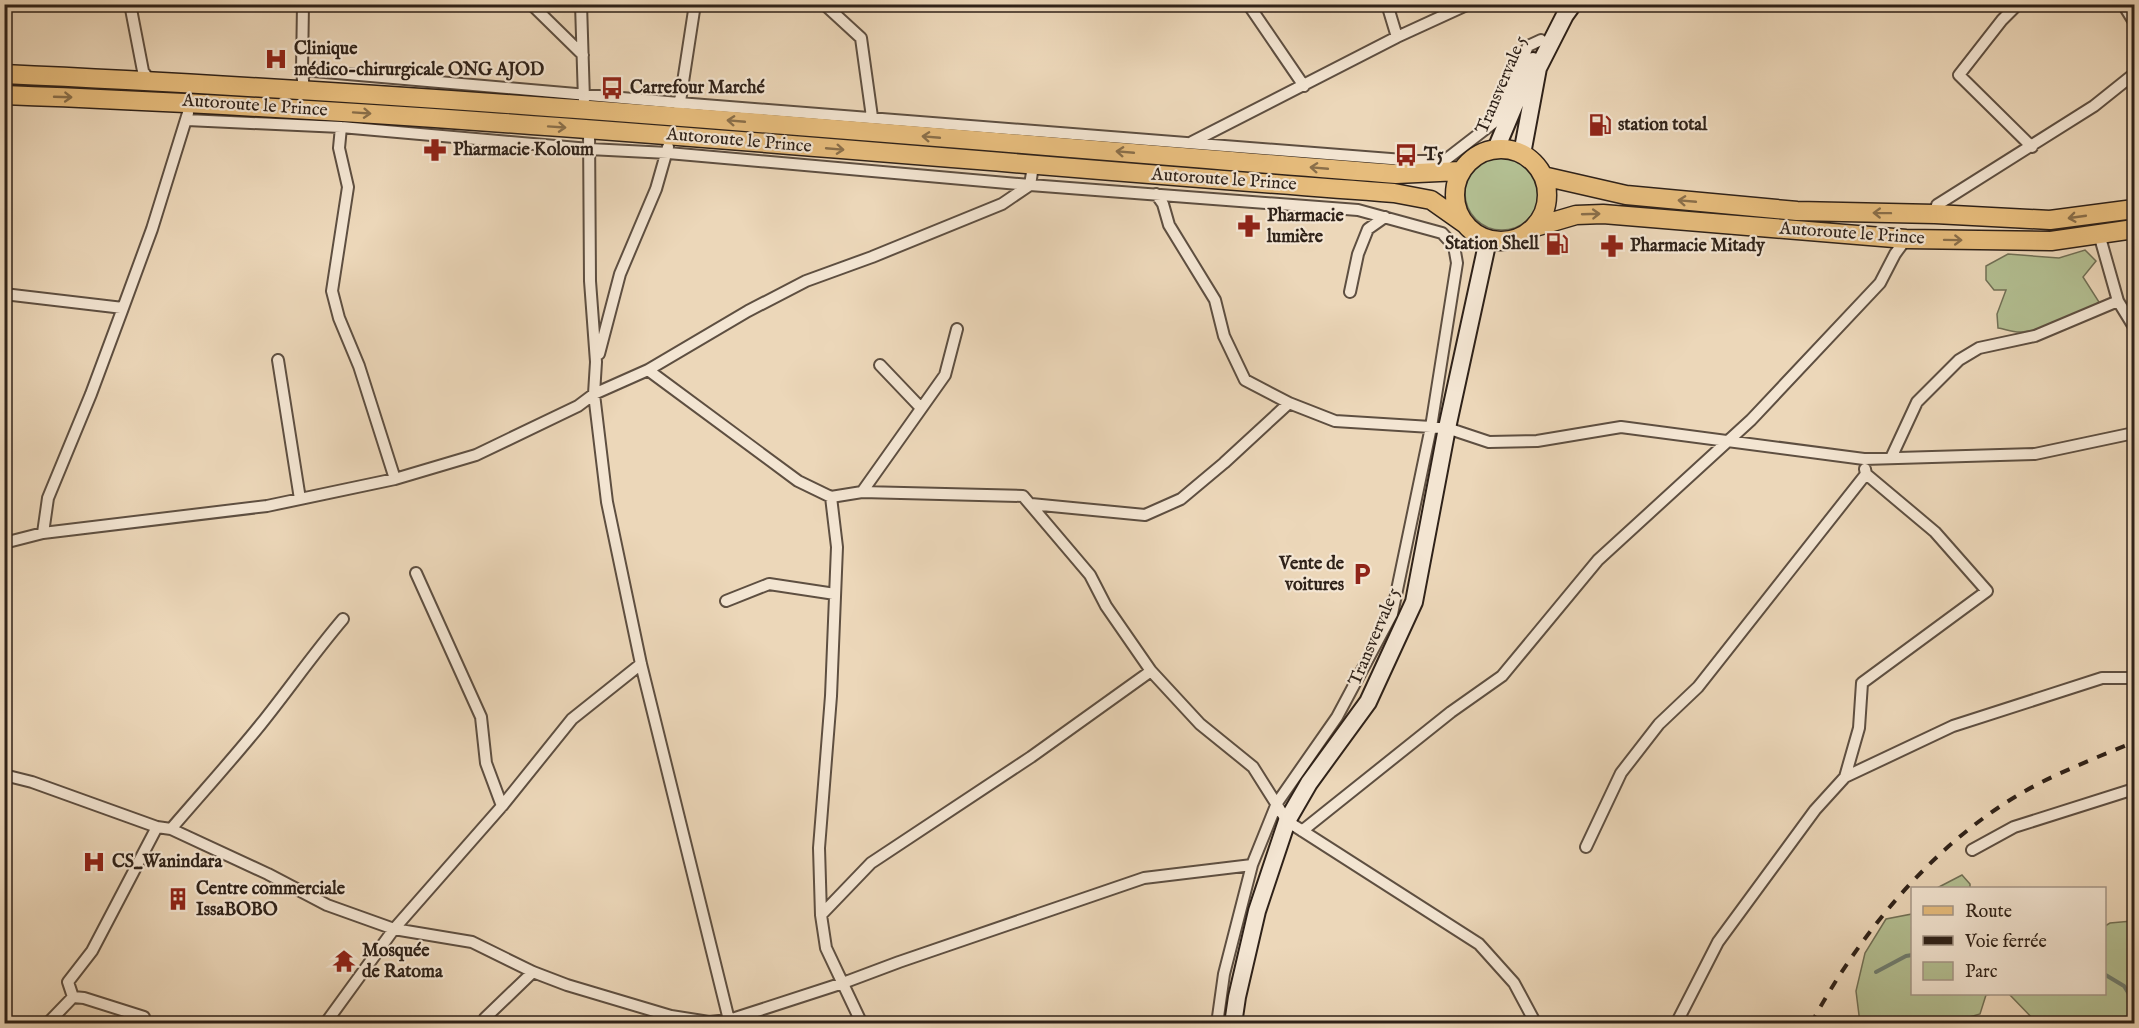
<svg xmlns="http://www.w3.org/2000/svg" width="2139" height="1028" font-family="'IM FELL English',serif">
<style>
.green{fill:#b3bf92;stroke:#717056;stroke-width:1.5}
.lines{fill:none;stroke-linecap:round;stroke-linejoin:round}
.stream{stroke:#6f7d70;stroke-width:4}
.minor-casing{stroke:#5e4f41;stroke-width:14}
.secondary-casing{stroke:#2f2219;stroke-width:20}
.primary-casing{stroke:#2f2219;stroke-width:21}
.minor{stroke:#f3e5d2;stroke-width:10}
.secondary{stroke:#f3e5d2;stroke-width:16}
.primary{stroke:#e6bc7c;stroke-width:18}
.rail{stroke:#2f2219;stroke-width:4;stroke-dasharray:10 10;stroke-linecap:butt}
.oneway{stroke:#8a6f4a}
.labels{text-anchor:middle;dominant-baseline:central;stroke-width:4.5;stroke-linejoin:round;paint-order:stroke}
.poi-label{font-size:18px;font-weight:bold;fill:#2f2219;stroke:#f3e5d2;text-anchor:start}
.street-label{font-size:18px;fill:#2f2219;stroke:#f3e5d2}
</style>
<rect width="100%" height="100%" fill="#ecd7b9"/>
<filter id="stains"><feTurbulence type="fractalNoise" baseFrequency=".00333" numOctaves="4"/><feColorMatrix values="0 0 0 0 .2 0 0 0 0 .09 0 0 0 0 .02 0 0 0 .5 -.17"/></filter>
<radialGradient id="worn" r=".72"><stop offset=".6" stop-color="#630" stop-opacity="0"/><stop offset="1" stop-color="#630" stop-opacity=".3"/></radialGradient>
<!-- green -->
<path class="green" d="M1465 193a37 37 0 1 1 74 0a37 37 0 1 1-74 0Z
M2085,250L2096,261L2083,277L2099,302C2077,318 2048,328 2022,332C2014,333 2005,329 1998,328L1997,314L2006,290H1994L1986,280V266L2008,254L2059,258Z
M1962,875L1970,884V888H1937Z
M1912,914V994H1992L1986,995L1980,1014L1949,1023H1860L1856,991L1865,953L1886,919Z
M2132,921L2134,926V1023H2037L2009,994H2104L2105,926L2110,923Z"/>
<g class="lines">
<!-- stream -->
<path class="stream" d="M1876,972L1906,956L1912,955
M2104,974L2124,986L2134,1002"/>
<!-- minor casing -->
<g class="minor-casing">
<path id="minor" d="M130,4L143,71L150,81
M303,4L302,70L304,91
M531,4L583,55
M581,4L584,100
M824,4L861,38L872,117
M1248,4L1304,86
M1387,4L1397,37
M2018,4L2002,20L1959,75L2032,147
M2123,4L2134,22
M302,70L679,103L1416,161H1444L1497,120L1528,46L1541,40
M679,108L695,4
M187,120L341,127L589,149L668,153L1030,185L1358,210L1442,233L1454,246L1457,263L1431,427L1392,614L1337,717L1277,803L1252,865L1224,974L1217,1024
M341,127L339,148L348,187L332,291L339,318L359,366L395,479
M589,129L590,281L596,362L594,394L607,502L641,664L730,1024
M1192,142L1397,37L1469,4
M1156,194L1163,204L1169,225L1215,300L1224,336L1245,380L1289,403L1335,421L1447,428L1489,442L1537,441L1621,427L1864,459L2035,454L2134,433
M1935,214L1937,205L2094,106L2134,74
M2099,234L2118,301L2134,327
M1350,292L1358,254L1368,229L1385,217
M4,294L123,308
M599,354L620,274L656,189L668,147
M278,360L300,499
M880,365L921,408
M648,370L798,481L831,497L837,547L831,696L819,848L821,915L826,948L862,1024
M1891,458L1917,402L1959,360L1979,348L2035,336L2118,301
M862,492L945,375L957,329
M831,497L862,492L1023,496L1090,575L1106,606L1151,671L1200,724L1253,767L1287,821L1479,944L1514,983L1536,1024
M1031,504L1145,515L1181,499L1224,463L1289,403
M43,533L48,498L91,394L123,308L152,229L188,113
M4,543L43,533L267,506L395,479L476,455L578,406L594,394L648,370L748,311L806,281L872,257L1002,204L1030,185L1033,166
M416,573L481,717L486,763L502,806
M726,601L769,584L835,594
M4,775L32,782L157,827L171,829L268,874L327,905L394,929L472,942L533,972L567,985L671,1016L709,1022L729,1020L843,983L899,962L1144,878L1252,865
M1845,777L1859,728L1862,683L1987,591L1935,532L1866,474L1865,469
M171,829C201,794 232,760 261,724C289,689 314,653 343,619
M1302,831L1451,712L1502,676L1598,560L1751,420L1880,283L1895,254L1906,239
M1586,847L1621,773L1659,724L1698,687L1866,474
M1972,850L2014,827L2134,789
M821,915L871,863L1031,757L1151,671
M73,997L84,998L144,1017
M47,1024L73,997L68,982L92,951L157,827
M325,1024L394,929L502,806L572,719L641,664
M483,1024L485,1018L533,972
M1676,1024L1718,942L1815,810L1845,777L1953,726L2102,678H2134"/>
</g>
<!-- secondary casing -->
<g class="secondary-casing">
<path id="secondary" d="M1496,149L1533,61
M1522,154L1538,68L1565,15L1573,4
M1233,1024L1237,997L1257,911L1287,821L1309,783L1368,702L1414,602L1447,428L1488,240"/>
</g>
<!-- primary casing -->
<g class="primary-casing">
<path id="primary" d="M4,74C469,95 933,138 1396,174L1461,171
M4,95C469,112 931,159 1394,193L1431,200L1465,224
M1455 195a46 46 0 1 1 92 0a46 46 0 1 1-92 0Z
M1543,176L1626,195L1797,211L1935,214L2050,220L2134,209
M1535,227L1576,215L1603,214L1906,239L2051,241L2134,229"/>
</g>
<!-- minor -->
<use href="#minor" class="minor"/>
<!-- secondary -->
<use href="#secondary" class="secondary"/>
<!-- primary -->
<use href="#primary" class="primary"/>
<!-- rail -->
<path class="rail" d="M1811,1024C1862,928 1944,831 2042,782C2072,767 2103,755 2134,742"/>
</g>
<!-- one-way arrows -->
<defs><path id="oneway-shaft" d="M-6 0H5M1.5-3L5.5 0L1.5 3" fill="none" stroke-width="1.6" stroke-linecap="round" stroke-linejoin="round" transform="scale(1.5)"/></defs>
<g class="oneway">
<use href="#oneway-shaft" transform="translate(63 97) rotate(2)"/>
<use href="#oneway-shaft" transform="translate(362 113) rotate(4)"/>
<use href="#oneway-shaft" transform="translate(736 121) rotate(-175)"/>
<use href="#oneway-shaft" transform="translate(557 127) rotate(4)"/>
<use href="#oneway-shaft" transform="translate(931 137) rotate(-175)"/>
<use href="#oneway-shaft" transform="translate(835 149) rotate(5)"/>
<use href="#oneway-shaft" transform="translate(1125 152) rotate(-175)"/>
<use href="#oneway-shaft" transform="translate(1319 168) rotate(-175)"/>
<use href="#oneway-shaft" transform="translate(1687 201) rotate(-175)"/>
<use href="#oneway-shaft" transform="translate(1882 213) rotate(-179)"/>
<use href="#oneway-shaft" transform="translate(1591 214) rotate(-2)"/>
<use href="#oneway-shaft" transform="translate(2077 217) rotate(172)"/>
<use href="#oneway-shaft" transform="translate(1953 240) rotate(1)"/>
</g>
<!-- icons -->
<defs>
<g id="hospital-bare" transform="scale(1.8)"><path d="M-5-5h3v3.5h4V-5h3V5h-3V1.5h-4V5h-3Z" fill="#8f2418" stroke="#f3e5d2" stroke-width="2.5" paint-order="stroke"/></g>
<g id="bus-bare" transform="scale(1.8)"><path d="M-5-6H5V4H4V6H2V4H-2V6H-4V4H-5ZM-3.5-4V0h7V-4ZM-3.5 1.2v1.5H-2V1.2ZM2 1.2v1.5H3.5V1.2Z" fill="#8f2418" stroke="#f3e5d2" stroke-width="2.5" paint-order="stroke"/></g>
<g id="fuel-bare" transform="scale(1.8)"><path d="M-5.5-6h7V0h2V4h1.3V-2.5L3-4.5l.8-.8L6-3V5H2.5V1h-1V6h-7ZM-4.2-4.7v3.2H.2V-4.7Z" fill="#8f2418" stroke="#f3e5d2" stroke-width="2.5" paint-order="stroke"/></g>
<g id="pharmacy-bare" transform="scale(1.8)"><path d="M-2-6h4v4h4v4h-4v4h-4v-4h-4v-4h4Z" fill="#8f2418" stroke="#f3e5d2" stroke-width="2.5" paint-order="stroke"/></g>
<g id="parking-bare" transform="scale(1.8)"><path d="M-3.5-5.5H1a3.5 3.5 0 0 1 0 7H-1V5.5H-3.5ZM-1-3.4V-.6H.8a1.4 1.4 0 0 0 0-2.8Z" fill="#8f2418" stroke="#f3e5d2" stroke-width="2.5" paint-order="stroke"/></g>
<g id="building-bare" transform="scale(1.8)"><path d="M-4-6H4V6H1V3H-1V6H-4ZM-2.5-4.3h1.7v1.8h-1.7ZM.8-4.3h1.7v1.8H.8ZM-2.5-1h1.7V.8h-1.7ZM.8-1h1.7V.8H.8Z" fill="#8f2418" stroke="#f3e5d2" stroke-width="2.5" paint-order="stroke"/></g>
<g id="temple-bare" transform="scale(1.8)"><path d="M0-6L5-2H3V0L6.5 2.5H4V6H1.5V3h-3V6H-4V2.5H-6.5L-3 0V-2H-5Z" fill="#8f2418" stroke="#f3e5d2" stroke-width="2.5" paint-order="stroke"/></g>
</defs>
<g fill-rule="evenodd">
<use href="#hospital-bare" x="276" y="59"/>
<use href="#bus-bare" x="612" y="88"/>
<use href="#fuel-bare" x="1600" y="125"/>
<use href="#pharmacy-bare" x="435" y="150"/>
<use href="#bus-bare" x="1406" y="155"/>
<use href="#pharmacy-bare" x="1249" y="226"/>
<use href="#fuel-bare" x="1557" y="244"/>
<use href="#pharmacy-bare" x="1612" y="246"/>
<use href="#parking-bare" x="1362" y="574"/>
<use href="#hospital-bare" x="94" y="862"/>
<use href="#building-bare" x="178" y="899"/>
<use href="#temple-bare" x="344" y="961"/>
</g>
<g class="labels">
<!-- poi labels -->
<g class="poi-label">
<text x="294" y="49">Clinique<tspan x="294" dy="21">médico-chirurgicale ONG AJOD</tspan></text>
<text x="630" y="88">Carrefour Marché</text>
<text x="1618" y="125">station total</text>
<text x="453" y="150">Pharmacie Koloum</text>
<text x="1424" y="155">T5</text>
<text x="1267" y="216">Pharmacie<tspan x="1267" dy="21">lumière</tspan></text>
<text x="1539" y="244" text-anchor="end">Station Shell</text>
<text x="1630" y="246">Pharmacie Mitady</text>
<text x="1344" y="564" text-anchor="end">Vente de<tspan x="1344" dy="21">voitures</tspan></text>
<text x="112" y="862">CS_Wanindara</text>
<text x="196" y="889">Centre commerciale<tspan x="196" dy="21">IssaBOBO</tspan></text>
<text x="362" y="951">Mosquée<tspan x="362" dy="21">de Ratoma</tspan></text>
</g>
<!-- street labels -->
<g class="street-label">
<text transform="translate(1502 85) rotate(-67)">Transvervale 5</text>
<text transform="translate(255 106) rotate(4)">Autoroute le Prince</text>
<text transform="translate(739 141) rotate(5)">Autoroute le Prince</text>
<text transform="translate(1224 180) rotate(4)">Autoroute le Prince</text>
<text transform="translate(1852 234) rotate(4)">Autoroute le Prince</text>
<text transform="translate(1375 637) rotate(-67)">Transvervale 5</text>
</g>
</g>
<!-- margin -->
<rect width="2139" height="1028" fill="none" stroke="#ecd7b9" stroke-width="24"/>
<rect x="6" y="6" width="2127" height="1016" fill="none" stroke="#2f2219" stroke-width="3"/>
<rect x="12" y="12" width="2115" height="1004" fill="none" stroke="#2f2219" stroke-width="1.5"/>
<!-- legend -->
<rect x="1911" y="887" width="195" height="108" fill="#f3e5d2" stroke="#a59788" stroke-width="1.5"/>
<rect x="1923" y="906" width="30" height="9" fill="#e6bc7c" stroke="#a59788" stroke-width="1.5"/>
<text x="1965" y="917" font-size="18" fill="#2f2219">Route</text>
<rect x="1923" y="936" width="30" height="9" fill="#2f2219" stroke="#a59788" stroke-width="1.5"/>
<text x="1965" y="947" font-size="18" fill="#2f2219">Voie ferrée</text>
<rect x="1923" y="962" width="30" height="18" fill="#b3bf92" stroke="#a59788" stroke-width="1.5"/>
<text x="1965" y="977" font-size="18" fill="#2f2219">Parc</text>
<rect width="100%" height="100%" filter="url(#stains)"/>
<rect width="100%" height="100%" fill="url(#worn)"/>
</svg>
